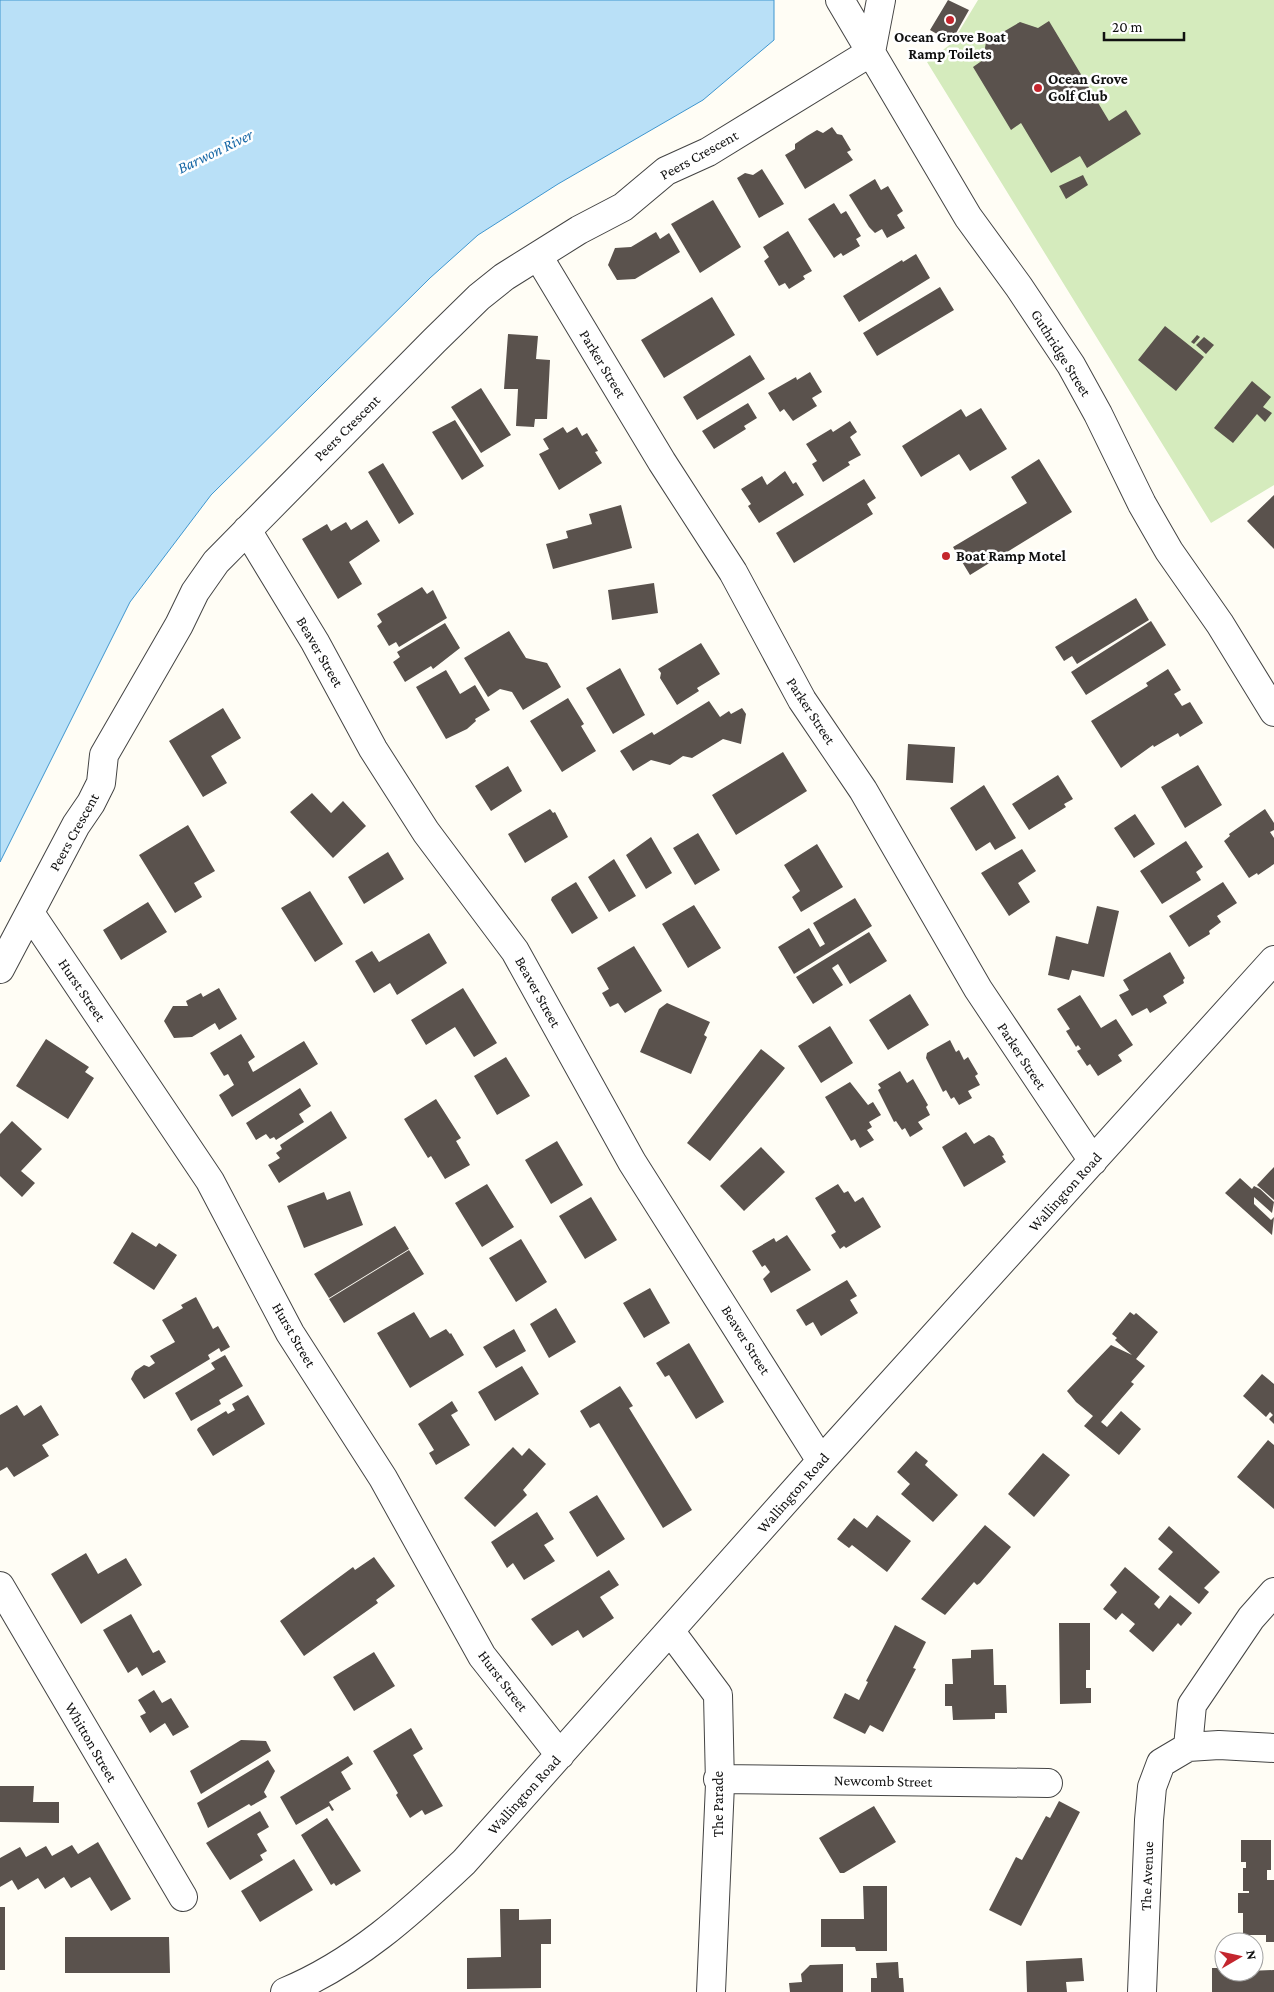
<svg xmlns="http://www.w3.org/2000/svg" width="1274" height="1992" font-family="'Crimson Pro',serif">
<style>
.green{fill:#d5ebbd}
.water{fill:#b9e0f7;stroke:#3f96cf}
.building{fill:#5a524d}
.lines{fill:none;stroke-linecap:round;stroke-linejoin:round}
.minor-casing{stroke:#444;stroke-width:30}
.minor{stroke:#fff;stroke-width:28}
.poi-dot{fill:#c4262e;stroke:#fff;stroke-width:2}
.labels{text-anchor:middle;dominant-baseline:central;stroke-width:5;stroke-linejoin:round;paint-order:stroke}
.poi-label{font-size:15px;font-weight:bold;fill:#111;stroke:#fff;text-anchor:start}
.street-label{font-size:15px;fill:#111;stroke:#fff}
.water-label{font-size:16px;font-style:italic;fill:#1768a6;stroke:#fff}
</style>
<rect width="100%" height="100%" fill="#fffdf5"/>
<!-- green -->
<path class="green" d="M978,0H1274V485L1211,523L927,62L952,43Z"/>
<!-- water -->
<path class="water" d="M0,0H774V40L703,100L558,184L478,235L430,278L211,495L130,602L0,862Z"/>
<!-- building -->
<path class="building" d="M948,0L969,10L951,42L930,30Z
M1049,21L1109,121L1126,110L1141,134L1087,168L1080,156L1051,173L1021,123L1011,130L973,67L983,60L986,42L1020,22L1038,28Z
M832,127L837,134L842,135L851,150L847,152L853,160L805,189L785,155L795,149V144L807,136L817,130L823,133Z
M762,169L784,204L759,218L737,178L745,173L753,175Z
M1083,175L1088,185L1066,199L1059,186Z
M875,179L881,190L888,186L903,211L897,215L905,228L887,238L882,229L875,233L869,227L849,195Z
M713,200L741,247L700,273L671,224Z
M834,203L841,214L846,211L861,236L856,239L860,246L843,256L841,253L834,258L808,219Z
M788,231L812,271L803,276L805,279L789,289L785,283L779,286L764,261L769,257L763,247Z
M656,232L660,239L669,233L680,252L635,279L617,280L608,265L615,248L631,247Z
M916,254L930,278L859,322L843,296L902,260L903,262Z
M940,287L954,310L877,356L863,333Z
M712,297L735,335L664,378L641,340Z
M1165,326L1204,357L1176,391L1138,360Z
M508,334L538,336L536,359L550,360L547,419H535L534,427L516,426L518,389H504Z
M1197,335L1200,337L1194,344L1191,342Z
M1204,337L1214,345L1206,354L1196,345Z
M750,355L765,379L697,420L683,397Z
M810,372L822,392L812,398L817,406L793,421L784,409L780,412L768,393L796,377L797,380Z
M1252,381L1271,397L1263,407L1272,413L1265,422L1257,414L1233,443L1214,428Z
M481,388L511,435L481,453L451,407Z
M748,403L757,418L744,426L746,429L714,449L702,431Z
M981,408L1007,449L970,471L959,454L921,477L902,446L961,409L966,417Z
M455,420L484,466L462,480L432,432Z
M850,421L857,432L850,437L861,455L848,462L850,465L823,482L812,464L817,461L806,444L831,429L833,432Z
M563,427L567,433L577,427L582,436L587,433L598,451L595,452L602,463L559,490L539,454L549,449L543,439Z
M1039,459L1072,512L970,575L953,547L1027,503L1011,477Z
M383,463L414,514L399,524L368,472Z
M785,471L793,484L796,482L804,495L759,523L748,506L751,504L741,489L762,476L767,485Z
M864,479L876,498L867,504L873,514L794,563L776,533Z
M1274,495V549L1247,521Z
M621,505L632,548L553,569L546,544L568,538L566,531L592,524L589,514Z
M367,520L380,541L349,562L362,584L338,599L302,539L327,524L331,531L346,522L351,530Z
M654,583L658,613L612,620L608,590Z
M422,587L427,594L433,590L447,618L399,647L396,642L389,646L377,626L382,622L377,614Z
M1136,598L1149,620L1077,664L1072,656L1064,661L1055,647Z
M1151,621L1166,645L1086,695L1071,672Z
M445,623L460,648L433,669L431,666L405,682L393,662L400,657L397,652Z
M509,631L526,658L547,663L561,687L523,710L512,692L500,689L488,697L464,658Z
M701,643L720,674L697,688L699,691L677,705L660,678L661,673L658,669Z
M620,668L645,715L613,734L586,688Z
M1168,669L1181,690L1174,694L1182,706L1190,702L1203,723L1180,737L1178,733L1154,747L1153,745L1121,768L1091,721L1148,686L1146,683Z
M446,670L460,694L475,685L490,710L475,719L476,721L467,729L446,739L416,687Z
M568,698L584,724L581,726L596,751L562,772L530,721Z
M709,701L720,717L729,711L731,714L742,708L746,714L741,744L723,739L692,758L683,756L670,765L651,760L633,771L620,751L652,732L654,735Z
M223,708L241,738L211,756L227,783L203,797L169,741Z
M908,744L955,747L953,783L906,780Z
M783,752L807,791L736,835L712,795Z
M1198,765L1222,805L1185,828L1161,787Z
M508,766L522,791L491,811L475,786Z
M1058,775L1073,799L1064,804L1066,807L1029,830L1012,804Z
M984,785L1016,838L995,850L990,842L976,851L950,808Z
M312,793L331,813L343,801L366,826L333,858L290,812Z
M550,809L553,813L555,812L568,837L525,863L508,834Z
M1265,809L1274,823V830L1270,832L1274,838V864L1258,875L1257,873L1249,878L1224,841L1230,836L1229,834Z
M1135,814L1155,844L1134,858L1114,828Z
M188,825L215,871L194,883L202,897L175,913L139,855Z
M698,833L720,870L695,885L673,848Z
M651,837L672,873L646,889L626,855Z
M1186,841L1203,867L1196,872L1201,880L1162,904L1140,871Z
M817,844L843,887L801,912L792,897L800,891L784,865Z
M1022,849L1036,871L1018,883L1030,902L1009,916L981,873Z
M388,852L404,879L364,904L348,877Z
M614,859L636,896L609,912L588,877Z
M576,882L598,918L572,934L551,900L552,897Z
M1223,882L1237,903L1217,916L1221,922L1209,931L1210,934L1189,947L1169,916Z
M310,891L343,944L315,962L281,908Z
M855,898L872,926L794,974L778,947L809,928L820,947L825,944L813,923Z
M148,902L167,932L121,960L103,930Z
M694,905L721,948L688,968L662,924Z
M1097,906L1119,911L1104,977L1072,970L1069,980L1048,975L1056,936L1088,944Z
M869,932L887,961L850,984L838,964L832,968L843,985L813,1004L796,977Z
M429,933L447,963L397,995L390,983L374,993L355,961L372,951L379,962Z
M634,946L662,991L625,1013L618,1003L610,1007L602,993L609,989L597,968Z
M1170,952L1185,978L1183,980L1184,983L1163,996L1167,1003L1150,1013L1147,1008L1132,1016L1119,995L1129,990L1123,980Z
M219,988L237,1019L219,1030L215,1023L192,1037L174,1038L164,1021L173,1006H188L186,1001L201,993L203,997Z
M463,988L497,1043L474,1057L455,1027L426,1045L411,1020Z
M910,994L929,1025L888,1050L869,1020Z
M1080,995L1101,1028L1116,1019L1133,1045L1118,1055L1122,1061L1098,1076L1090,1064L1087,1066L1077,1051L1081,1049L1078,1045L1076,1047L1066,1031L1070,1029L1057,1009Z
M667,1003L710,1022L704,1035L707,1037L691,1074L640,1052L659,1009Z
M830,1026L853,1063L821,1083L798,1046Z
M241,1034L255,1057L248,1062L253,1072L304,1041L318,1064L232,1117L219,1095L234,1085L228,1074L224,1076L210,1053Z
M46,1039L89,1067L85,1072L94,1078L68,1119L16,1086Z
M950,1040L956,1052L959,1050L964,1060L968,1057L978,1074L975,1076L980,1085L968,1091L972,1098L959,1105L954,1097L951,1099L946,1090L943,1092L926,1058L927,1053Z
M761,1049L785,1068L710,1161L687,1143Z
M506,1057L530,1096L497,1115L474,1076Z
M900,1071L907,1083L913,1079L928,1105L926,1107L930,1115L918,1122L923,1129L910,1137L905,1128L902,1130L896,1121L894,1122L878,1090L881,1088L878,1084Z
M850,1082L868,1105L873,1102L881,1115L869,1122L872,1127L867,1130L874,1140L860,1148L855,1139L851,1141L825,1097Z
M300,1088L311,1106L299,1114L304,1122L276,1140L274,1137L270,1139L266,1134L256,1140L246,1123Z
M436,1099L461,1138L456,1141L470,1165L445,1179L431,1156L428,1158L404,1119Z
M331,1111L347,1138L279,1183L268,1165L280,1158L276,1153L282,1149L280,1145Z
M12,1121L42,1149L21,1171L35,1183L22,1197L0,1176V1134Z
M966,1132L974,1144L989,1135L994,1138L1004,1155L1002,1156L1006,1162L964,1187L942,1147Z
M557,1141L583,1185L551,1204L525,1160Z
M761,1147L785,1172L744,1211L720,1186Z
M1274,1167V1200L1257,1185Z
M1240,1178L1252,1189L1254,1186L1260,1189L1274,1202L1272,1213L1254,1197V1204L1271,1220L1274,1217L1272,1235L1225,1193Z
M487,1184L514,1227L482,1247L455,1203Z
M838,1184L844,1193L848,1191L855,1202L863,1197L881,1227L846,1248L844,1246L840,1249L831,1235L836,1232L815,1198Z
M350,1191L363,1225L304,1248L287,1206L324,1192L327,1200Z
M591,1197L617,1240L585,1259L559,1216Z
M395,1226L409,1249L329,1298L314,1274Z
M132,1232L156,1247L159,1243L177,1255L154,1290L113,1263Z
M787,1235L811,1270L771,1293L763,1279L770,1272L765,1265L762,1267L752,1251L774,1238L776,1242Z
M521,1239L547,1282L516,1302L489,1258Z
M409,1250L424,1274L344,1323L329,1299Z
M847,1280L857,1296L850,1300L858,1313L821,1336L813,1322L806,1326L796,1310Z
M650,1288L670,1323L644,1338L623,1303Z
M196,1297L213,1329L218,1326L230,1347L221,1352L219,1348L208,1355L210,1359L144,1399L131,1379L135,1371L144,1365L149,1367L155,1363L150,1356L175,1342L162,1320L183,1308L181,1305Z
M556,1308L576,1342L549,1358L530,1324Z
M414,1312L430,1338L446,1329L450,1334L451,1333L464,1355L410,1388L377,1333Z
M1130,1312L1134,1315L1136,1313L1158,1332L1136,1359L1145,1366L1131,1382L1134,1384L1101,1422L1107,1427L1121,1411L1141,1429L1119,1455L1084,1426L1093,1416L1076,1402L1067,1391L1111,1345L1132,1355L1115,1340L1117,1338L1112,1334Z
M514,1329L526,1351L496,1368L483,1347Z
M689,1343L724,1402L696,1419L669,1375L665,1377L656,1363Z
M225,1355L243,1386L219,1400L221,1404L191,1421L175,1393L215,1369L211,1363Z
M522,1366L539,1394L495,1421L478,1392Z
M1262,1374L1274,1384V1424L1269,1419L1273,1415L1270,1412L1266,1417L1243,1396Z
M620,1386L633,1406L629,1408L692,1510L663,1528L599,1423L590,1428L580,1411Z
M248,1395L265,1424L213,1456L197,1430L198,1428L226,1411L228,1414L235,1410L232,1404Z
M452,1401L458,1411L451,1415L470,1445L436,1465L429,1453L434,1450L418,1424Z
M17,1405L24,1416L41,1405L59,1435L42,1445L49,1456L14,1477L7,1467L0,1471V1415Z
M1268,1440L1274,1445V1509L1237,1477Z
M513,1447L522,1456L529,1448L546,1464L523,1490L527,1495L495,1527L464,1498Z
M916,1451L928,1461L925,1465L958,1495L933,1522L901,1494L910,1484L897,1472Z
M1043,1453L1070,1475L1034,1517L1008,1494Z
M597,1495L625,1539L597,1557L569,1512Z
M537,1512L554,1539L544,1545L555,1561L524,1580L513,1563L507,1568L491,1542Z
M877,1515L911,1541L887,1572L852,1545L849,1548L837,1539L854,1518L867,1528Z
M985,1525L1011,1547L980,1583L977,1585L974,1582L945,1615L921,1599Z
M1169,1526L1220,1572L1204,1588L1209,1592L1199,1604L1158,1569L1173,1552L1158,1539Z
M86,1553L98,1574L126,1558L142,1585L81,1624L51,1574Z
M374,1557L395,1586L376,1600L378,1603L304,1656L280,1621L353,1567L355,1570Z
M1125,1567L1160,1597L1154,1604L1159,1609L1170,1595L1192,1613L1181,1626L1178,1623L1153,1652L1129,1631L1135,1624L1122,1613L1116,1620L1103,1609L1117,1592L1110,1585Z
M609,1570L619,1585L600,1597L614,1618L583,1638L578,1630L552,1646L531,1619Z
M131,1614L153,1653L159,1650L166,1662L142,1676L137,1667L128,1673L103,1630Z
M1059,1623H1090V1670H1086V1688H1091V1703L1060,1704Z
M895,1625L926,1642L913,1668L916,1669L883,1732L870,1725L865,1734L833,1718L845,1693L859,1700L868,1682L866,1681Z
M993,1649L994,1685H1006L1007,1713H995V1719L953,1720L952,1706H945V1684H953L952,1659L971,1658V1650Z
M374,1652L395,1686L354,1711L333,1677Z
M154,1690L162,1703L171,1698L189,1727L173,1736L165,1723L150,1733L140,1716L146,1713L138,1700Z
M411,1728L423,1749L413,1755L443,1806L425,1815L422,1810L410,1818L396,1795L398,1793L373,1751Z
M241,1740L266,1741L271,1751L201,1794L190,1771Z
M348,1756L353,1764L341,1772L351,1789L329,1802L334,1810L332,1811L329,1806L296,1825L280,1797Z
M268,1760L275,1771L264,1792L267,1797L251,1806L249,1804L208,1828L197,1803Z
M0,1786H34L33,1802H59V1823L0,1822Z
M1059,1801L1080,1812L1021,1926L989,1910L1016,1857L1022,1860L1046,1816L1050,1818Z
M874,1806L896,1842L844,1873H840L819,1838Z
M260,1811L269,1827L257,1834L267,1851L260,1855L263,1860L230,1880L206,1843Z
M327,1818L361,1871L336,1886L334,1883L331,1885L301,1835Z
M1241,1840H1271V1870H1267V1880H1274V1942H1266V1935H1243V1913H1238V1893H1249V1891H1243V1868H1246V1862H1241Z
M98,1842L131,1899L111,1911L90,1877L71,1888L64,1877L45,1889L38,1878L18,1890L12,1880L0,1887V1858L20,1847L26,1857L46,1846L52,1856L72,1845L78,1854Z
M294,1859L313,1890L260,1922L241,1891Z
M863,1886H887V1951H856L855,1947H821V1919H864Z
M0,1907H5V1970H0Z
M500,1909H519V1920L551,1919V1944H541V1988L467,1989V1958L501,1957Z
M65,1937H169L170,1973H65Z
M1082,1958L1084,1981L1066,1982L1067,1992H1027L1026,1961Z
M898,1962L899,1978H903L904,1992H871V1978H877L876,1963Z
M843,1964V1992H790L789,1983L802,1982L801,1974L810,1965Z
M1212,1968H1224V1972L1274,1970V1992H1212Z"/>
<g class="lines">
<!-- minor casing -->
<g class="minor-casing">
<path id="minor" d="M840,0L968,217L1019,287L1071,365L1098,414L1142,504L1169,551L1220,624L1274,712
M538,256L662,462L733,572L802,700L863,790L978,989L1093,1161
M247,530L315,642L373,749L426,832L515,951L632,1162L821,1461
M30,913L210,1181L290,1333L383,1478L482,1656L560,1755
M0,969L76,825L91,803L101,783L104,755L179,625L195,592L216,562L434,341L479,297L504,277L579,230L623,207L666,171L708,152L871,52L881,0
M0,1586L183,1897
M671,1632L718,1695L720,1784L711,1992
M1188,1747L1192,1705L1251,1618L1274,1592
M718,1779L1048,1783
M285,1992C355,1963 410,1913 464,1862L821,1461L1274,960
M1142,1992L1149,1820L1152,1787L1161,1763L1188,1747L1219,1745L1274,1748"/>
</g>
<!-- minor -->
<use href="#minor" class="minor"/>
</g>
<!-- markers -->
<g class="poi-dot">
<circle cx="950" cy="20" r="5"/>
<circle cx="1038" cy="88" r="5"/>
<circle cx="946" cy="556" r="5"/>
</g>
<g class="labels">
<!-- poi labels -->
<g class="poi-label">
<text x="950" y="37" text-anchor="middle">Ocean Grove Boat<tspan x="950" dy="17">Ramp Toilets</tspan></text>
<text x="1048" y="79">Ocean Grove<tspan x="1048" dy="17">Golf Club</tspan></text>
<text x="956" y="556">Boat Ramp Motel</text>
</g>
<!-- street labels -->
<g class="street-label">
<text transform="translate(699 155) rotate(-29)">Peers Crescent</text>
<text transform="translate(1061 353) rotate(58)">Guthridge Street</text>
<text transform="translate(603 364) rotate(59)">Parker Street</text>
<text transform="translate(347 428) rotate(-45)">Peers Crescent</text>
<text transform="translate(320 652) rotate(60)">Beaver Street</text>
<text transform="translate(811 711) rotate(57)">Parker Street</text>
<text transform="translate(74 832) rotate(-61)">Peers Crescent</text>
<text transform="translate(82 990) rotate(56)">Hurst Street</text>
<text transform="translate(538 992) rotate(61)">Beaver Street</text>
<text transform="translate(1022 1056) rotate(57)">Parker Street</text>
<text transform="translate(1065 1192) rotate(-48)">Wallington Road</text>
<text transform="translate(294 1335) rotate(60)">Hurst Street</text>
<text transform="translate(746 1340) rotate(58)">Beaver Street</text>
<text transform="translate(793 1493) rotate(-49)">Wallington Road</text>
<text transform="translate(503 1681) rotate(53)">Hurst Street</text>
<text transform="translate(91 1742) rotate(60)">Whitton Street</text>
<text transform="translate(883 1781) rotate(1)">Newcomb Street</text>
<text transform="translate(524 1795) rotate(-48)">Wallington Road</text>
<text transform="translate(718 1804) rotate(-90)">The Parade</text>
<text transform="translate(1147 1876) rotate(-88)">The Avenue</text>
</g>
<!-- water labels -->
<g class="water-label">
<text transform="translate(215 151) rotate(-26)">Barwon River</text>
</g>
</g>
<!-- north arrow -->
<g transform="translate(1239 1957) rotate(81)"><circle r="24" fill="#ffffff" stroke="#a0a0a0"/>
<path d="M0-4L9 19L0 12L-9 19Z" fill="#c4262e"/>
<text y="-8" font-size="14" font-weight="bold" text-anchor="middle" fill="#111111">N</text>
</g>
<!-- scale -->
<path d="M1104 32v8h80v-8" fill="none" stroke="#111111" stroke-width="2.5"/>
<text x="1112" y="32" font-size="15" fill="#111111" stroke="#ffffff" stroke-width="4" paint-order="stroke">20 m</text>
</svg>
